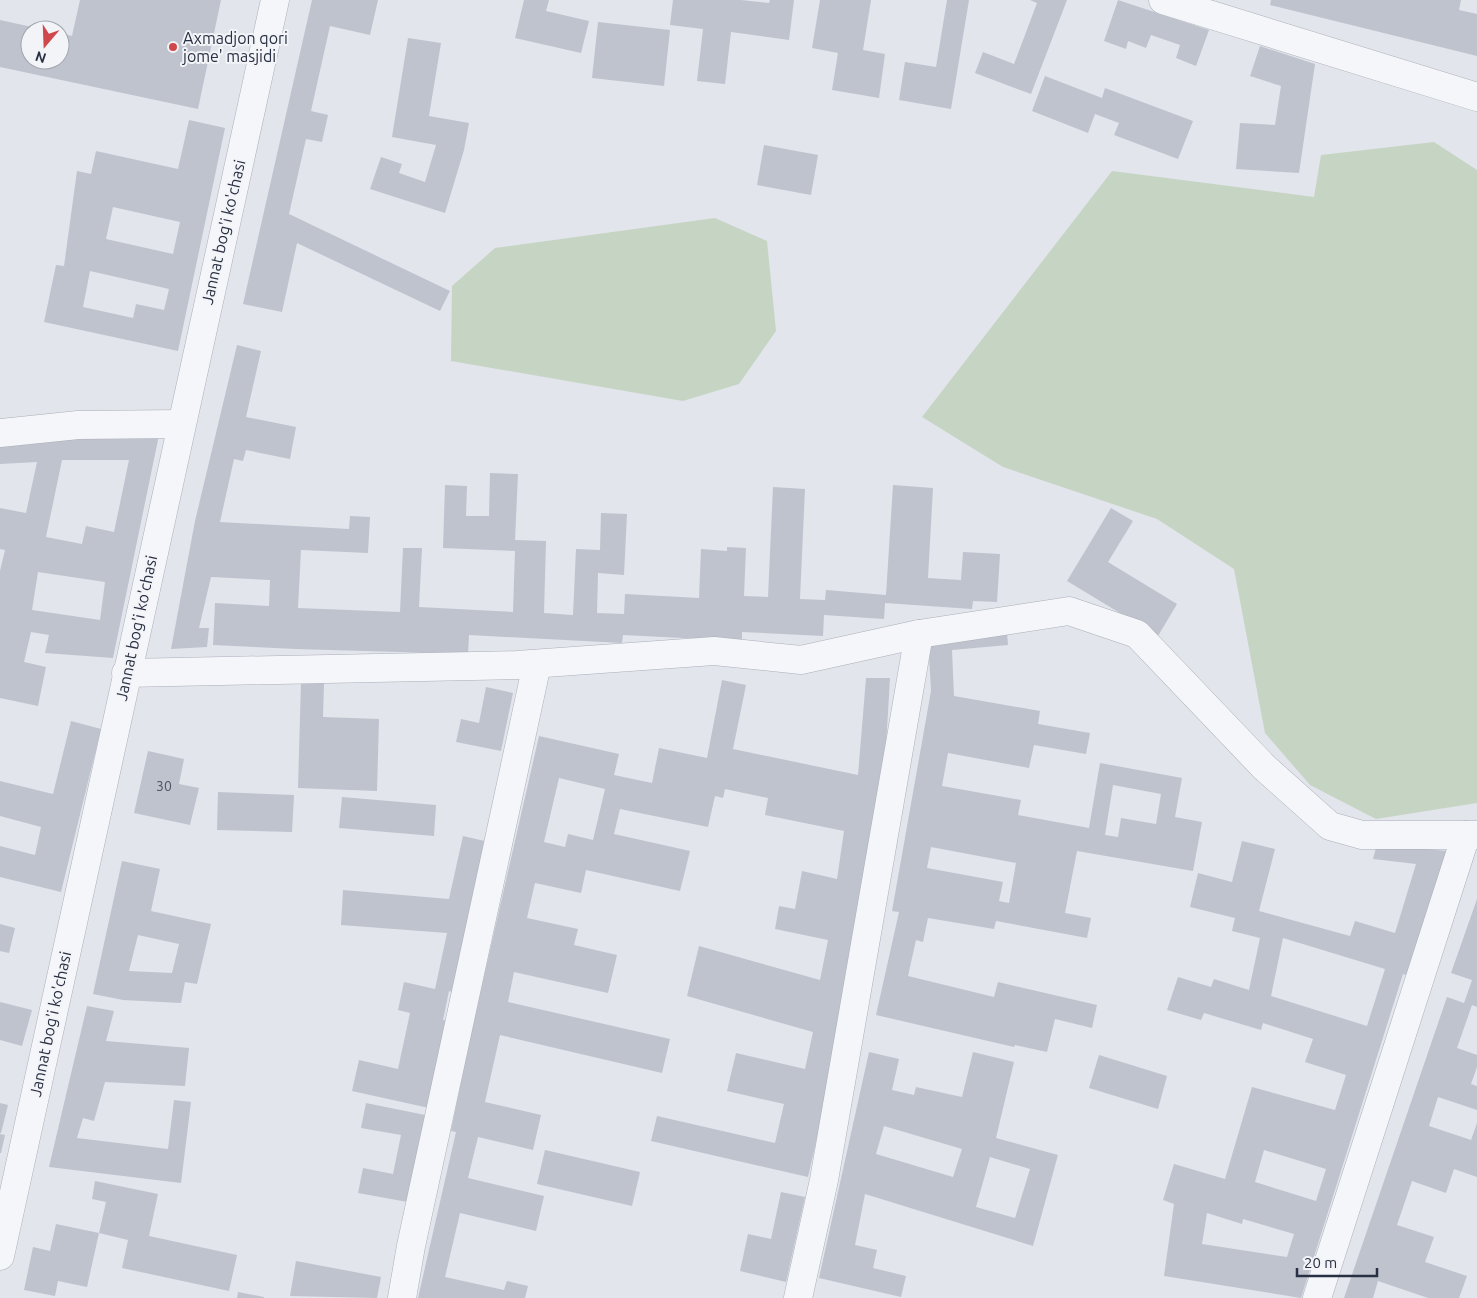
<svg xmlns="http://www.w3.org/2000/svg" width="1477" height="1298" viewBox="0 0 1477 1298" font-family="Ubuntu,sans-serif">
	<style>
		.green { fill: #c6d5c3 }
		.building { fill: #bfc3ce; fill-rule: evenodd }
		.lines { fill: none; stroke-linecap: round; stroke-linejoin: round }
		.minor-casing { stroke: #abafb9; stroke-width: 29 }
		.minor { stroke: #f5f6f9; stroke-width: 28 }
		.poi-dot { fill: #cf484b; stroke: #f2f4f8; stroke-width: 2 }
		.labels { text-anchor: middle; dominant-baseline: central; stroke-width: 4; stroke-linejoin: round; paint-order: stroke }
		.number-label { font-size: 14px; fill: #4f5566 }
		.poi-label { font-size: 16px; fill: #2a3043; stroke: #f2f4f8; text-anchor: start }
		.street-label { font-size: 16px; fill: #2a3043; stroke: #f2f4f8 }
	</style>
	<rect width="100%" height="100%" fill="#e2e5eb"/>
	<g class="green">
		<polygon points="1434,142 1477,170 1477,803 1376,819 1310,785 1265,733 1234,569 1157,519 1003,467 922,417 1112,171 1314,197 1321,155"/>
		<polygon points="715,218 767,241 776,331 739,384 683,401 451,361 452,286 495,248"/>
	</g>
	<g class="building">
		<polygon points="80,0 221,0 198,109 0,67 0,20 41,29 30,30 30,60 60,60 60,33 72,36"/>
		<polygon points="312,0 378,0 370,35 330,26 311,111 328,115 322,142 306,139 289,214 450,291 440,311 297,243 282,312 243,304"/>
		<polygon points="524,0 549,0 546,11 589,21 581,53 515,38"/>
		<polygon points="673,0 741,0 769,3 770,0 794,0 789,40 731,32 725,84 697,81 703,29 670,25"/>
		<polygon points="820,0 871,0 863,50 885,54 879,98 832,90 838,53 812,48"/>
		<polygon points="947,0 969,0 951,109 899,100 905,62 936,67"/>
		<polygon points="1030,0 1067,0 1031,94 975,73 983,52 1014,64 1037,3"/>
		<polygon points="1118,0 1209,30 1196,66 1176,58 1180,45 1151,35 1146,48 1128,41 1126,49 1104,41"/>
		<polygon points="1271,0 1461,0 1459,10 1477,14 1477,56 1270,5"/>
		<polygon points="598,22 670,30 664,86 592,78"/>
		<polygon points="408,38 441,43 429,116 469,123 464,150 445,213 370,189 381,157 402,164 399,173 425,182 436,145 392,137"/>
		<polygon points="1260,46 1315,64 1299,173 1236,169 1240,123 1275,125 1281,86 1250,76"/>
		<polygon points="1045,76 1102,98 1105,88 1193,121 1178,159 1114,135 1119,123 1095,114 1088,133 1032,111"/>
		<path d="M 189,120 L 225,128 L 178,351 L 44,322 L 56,265 L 64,266 L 77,171 L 91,174 L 96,151 L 178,169 ZM 113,207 L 180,222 L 173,254 L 106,239 ZM 90,271 L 169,289 L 164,310 L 136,304 L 133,318 L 83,307 Z"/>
		<polygon points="764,145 818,155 811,195 757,185"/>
		<polygon points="237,345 261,351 246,417 296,427 290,459 246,450 243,461 234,459 220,522 349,529 350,516 370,517 368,553 301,550 298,608 400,612 403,548 422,548 419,607 513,612 515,551 443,548 445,485 467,486 466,516 489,516 490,473 518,474 515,540 546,541 544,613 573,615 576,549 600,550 601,513 627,514 624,575 598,573 597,613 624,614 625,594 699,598 701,549 727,551 727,547 746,548 744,596 768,597 773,487 805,489 800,599 825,600 826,590 886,595 893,485 933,488 928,578 961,580 963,552 1000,554 997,602 973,601 972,609 885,603 884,619 824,615 823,636 742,632 742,641 623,635 622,643 469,635 468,654 296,649 213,645 215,603 269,606 270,580 211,577 199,628 209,628 207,647 171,649 195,521"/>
		<path d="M 159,435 L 113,658 L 45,653 L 49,635 L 31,632 L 24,662 L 46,667 L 38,706 L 0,698 L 0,571 L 5,550 L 0,549 L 0,508 L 26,513 L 37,462 L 0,464 L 0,438 ZM 62,460 L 129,460 L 114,532 L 86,526 L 82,544 L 46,537 ZM 38,572 L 105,582 L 100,620 L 32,610 Z"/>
		<polygon points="1111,508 1133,521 1108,562 1177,604 1158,636 1067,581"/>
		<path d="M 1007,632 L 1008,645 L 952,650 L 954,696 L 1040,711 L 1038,724 L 1090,733 L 1086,754 L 1034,745 L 1029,768 L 948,753 L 942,786 L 1021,800 L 1018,815 L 1089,828 L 1100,763 L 1182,778 L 1175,817 L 1202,822 L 1193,871 L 1077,851 L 1065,913 L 1091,918 L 1087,938 L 996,921 L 994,929 L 928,918 L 923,942 L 916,940 L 908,976 L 994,997 L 998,982 L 1097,1005 L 1092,1028 L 1055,1019 L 1047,1052 L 1015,1045 L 1014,1047 L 876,1015 L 899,912 L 892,911 L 931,691 L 928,636 ZM 1113,785 L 1161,794 L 1156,824 L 1121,818 L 1118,837 L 1105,835 ZM 931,847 L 1016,863 L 1009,903 L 999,901 L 1003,882 L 927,868 Z"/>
		<path d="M 866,678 L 890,678 L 884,781 L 843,1026 L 808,1177 L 651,1141 L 657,1116 L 775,1143 L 784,1104 L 727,1091 L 736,1053 L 805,1069 L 813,1032 L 687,996 L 699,946 L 820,980 L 828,940 L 775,929 L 779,906 L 795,909 L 802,871 L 837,879 L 844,831 L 765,815 L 768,798 L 725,789 L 723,798 L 715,796 L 708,827 L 620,809 L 614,834 L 690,851 L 680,891 L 586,870 L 581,893 L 535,883 L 527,918 L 578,929 L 574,945 L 617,955 L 608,993 L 514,972 L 508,1002 L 670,1039 L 662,1073 L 500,1035 L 485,1102 L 541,1115 L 533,1150 L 478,1137 L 468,1178 L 544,1196 L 536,1231 L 460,1213 L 445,1277 L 504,1290 L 507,1281 L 528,1286 L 525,1298 L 418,1298 L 456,1132 L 451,1131 L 472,1029 L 539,736 L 619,754 L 614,775 L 652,783 L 659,748 L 707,758 L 722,680 L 746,685 L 733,749 L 858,775 ZM 559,778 L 605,789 L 593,840 L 568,834 L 565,847 L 544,842 Z"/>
		<polygon points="301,682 324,683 323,717 379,719 377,791 298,788"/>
		<polygon points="486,687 513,693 501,751 456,742 461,719 479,723"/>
		<polygon points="71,721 101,729 61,892 0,877 0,846 35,855 41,827 0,816 0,781 53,794"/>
		<polygon points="148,751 184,759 179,784 199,788 190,825 134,813"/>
		<polygon points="218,792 294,795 292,832 217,830"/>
		<polygon points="342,797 436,805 434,836 339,828"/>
		<polygon points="463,836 489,842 455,993 449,991 443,1020 448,1021 429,1108 352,1091 359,1060 398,1069 410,1013 398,1010 404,982 435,989 447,933 341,925 343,890 449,899"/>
		<path d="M 1242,841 L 1275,849 L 1259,911 L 1350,936 L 1355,921 L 1395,933 L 1416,864 L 1373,859 L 1377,844 L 1447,851 L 1409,976 L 1403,974 L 1301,1298 L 1164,1276 L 1174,1204 L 1163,1200 L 1174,1164 L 1225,1179 L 1252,1087 L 1335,1110 L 1346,1075 L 1305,1062 L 1313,1039 L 1263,1023 L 1261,1030 L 1204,1013 L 1201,1020 L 1167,1010 L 1178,977 L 1211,987 L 1214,979 L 1249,990 L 1260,938 L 1232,931 L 1235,918 L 1190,907 L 1198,873 L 1232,882 ZM 1283,938 L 1385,969 L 1367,1026 L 1271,996 ZM 1264,1150 L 1326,1169 L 1316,1201 L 1255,1182 ZM 1207,1213 L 1242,1224 L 1243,1219 L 1294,1234 L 1287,1257 L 1202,1244 Z"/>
		<path d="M 122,861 L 160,869 L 151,911 L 211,924 L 197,984 L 185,982 L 181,1003 L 123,1000 L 93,994 ZM 138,935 L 179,944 L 172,973 L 129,971 Z"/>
		<polygon points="1477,899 1477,1007 1472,1005 1457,1048 1477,1055 1477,1067 1471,1084 1477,1086 1477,1110 1438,1097 1429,1126 1471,1140 1477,1123 1477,1177 1454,1169 1446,1193 1412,1181 1397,1225 1434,1237 1425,1262 1467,1276 1459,1298 1428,1298 1378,1281 1373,1298 1344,1298 1447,997 1464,1003 1472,980 1451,973"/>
		<polygon points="0,924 15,928 9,953 0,951"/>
		<polygon points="0,1002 32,1010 22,1046 0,1040"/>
		<polygon points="87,1006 114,1011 106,1041 189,1048 185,1086 105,1082 94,1121 83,1118 77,1138 168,1149 174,1100 191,1102 181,1183 49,1167"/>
		<path d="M 869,1052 L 899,1059 L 892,1090 L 914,1095 L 916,1087 L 962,1097 L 973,1052 L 1014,1062 L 996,1138 L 1058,1155 L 1033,1246 L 865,1194 L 855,1245 L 877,1250 L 873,1268 L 906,1276 L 901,1297 L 819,1278 ZM 884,1126 L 962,1149 L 953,1177 L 876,1154 ZM 990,1157 L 1030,1169 L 1015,1218 L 976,1207 Z"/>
		<polygon points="1099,1055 1167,1076 1158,1109 1089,1088"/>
		<polygon points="0,1103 8,1105 1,1133 0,1133"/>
		<polygon points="366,1103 430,1116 413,1203 358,1193 363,1168 393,1174 401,1135 361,1128"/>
		<polygon points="0,1134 5,1135 1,1153 0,1153"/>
		<polygon points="545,1150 640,1172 632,1206 537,1184"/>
		<polygon points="95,1181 158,1194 149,1236 237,1255 229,1291 122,1268 128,1240 99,1233 87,1287 58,1281 55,1296 24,1290 33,1247 50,1251 56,1224 99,1233 106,1202 92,1199"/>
		<polygon points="781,1192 805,1197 786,1282 740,1271 748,1234 771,1239"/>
		<polygon points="296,1261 381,1277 377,1298 290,1296"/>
		<polygon points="238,1292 264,1297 264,1298 237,1298"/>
	</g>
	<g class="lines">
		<g class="minor-casing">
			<g id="minor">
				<polyline points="1163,0 1477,97"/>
				<polyline points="0,433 78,425 181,424"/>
				<polyline points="126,673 517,665 714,651 801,660 919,634 1069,611 1137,634 1264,767 1330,826 1362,835 1477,835"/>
				<polyline points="0,1256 275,0"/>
				<polyline points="402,1298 411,1246 537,664"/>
				<polyline points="798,1298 824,1180 919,634"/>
				<polyline points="1317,1298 1466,835"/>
			</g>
		</g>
		<use href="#minor" class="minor"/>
	</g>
	<circle class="poi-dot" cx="173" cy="47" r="5"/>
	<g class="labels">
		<g class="number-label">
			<text x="164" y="786">30</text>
		</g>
		<g class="poi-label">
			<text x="183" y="38">Axmadjon qori<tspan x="183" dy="18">jome' masjidi</tspan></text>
		</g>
		<g class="street-label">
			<text transform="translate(223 232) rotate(-77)">Jannat bog'i ko'chasi</text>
			<text transform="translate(136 628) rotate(-78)">Jannat bog'i ko'chasi</text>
			<text transform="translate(50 1024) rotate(-78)">Jannat bog'i ko'chasi</text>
		</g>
	</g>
	<g transform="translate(45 45) rotate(199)"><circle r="24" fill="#f2f4f8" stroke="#a2a6b0"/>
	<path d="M0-4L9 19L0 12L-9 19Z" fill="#cf484b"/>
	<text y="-8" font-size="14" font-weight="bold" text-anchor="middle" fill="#2a3043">N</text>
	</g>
	<path d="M1297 1268v8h80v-8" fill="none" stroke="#2a3043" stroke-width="2.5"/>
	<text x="1304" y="1268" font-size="15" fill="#2a3043" stroke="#f2f4f8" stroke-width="4" paint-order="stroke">20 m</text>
</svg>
